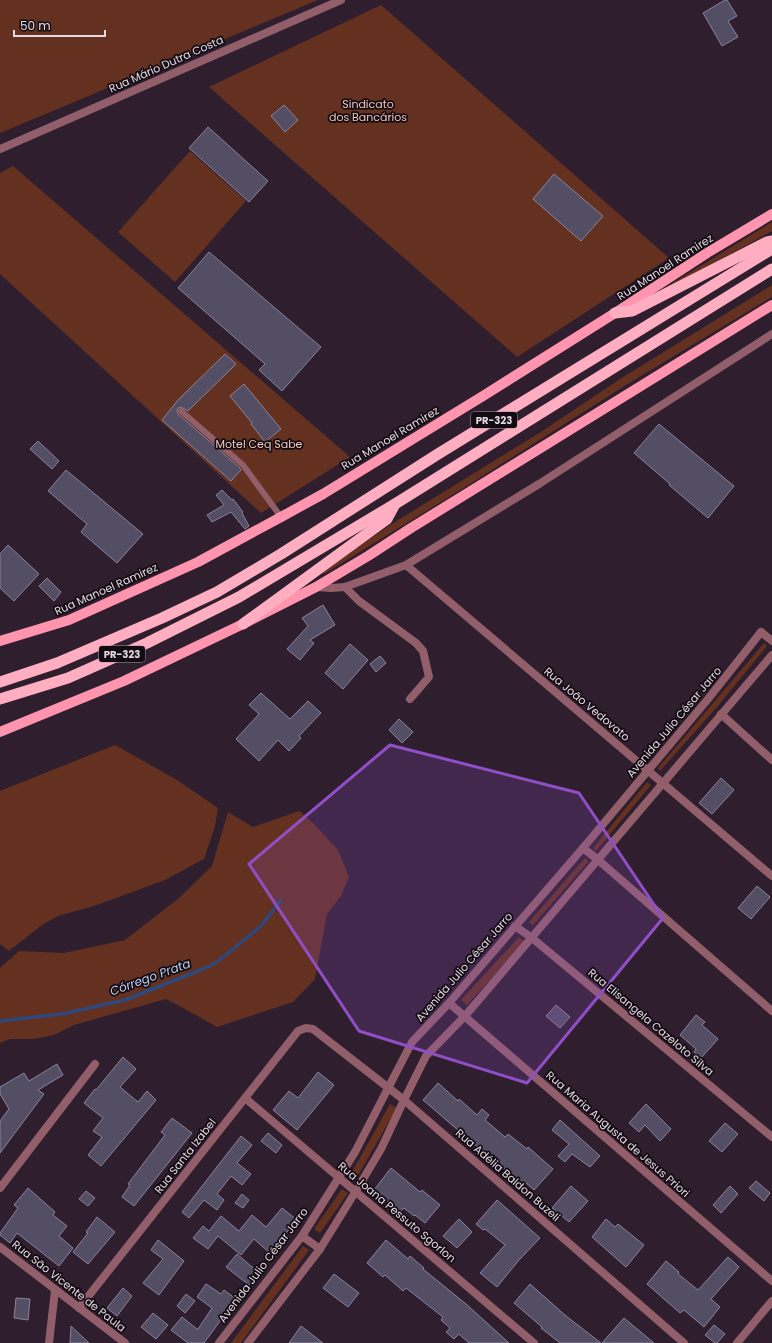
<svg xmlns="http://www.w3.org/2000/svg" width="772" height="1343" viewBox="0 0 772 1343" font-family="Poppins,sans-serif">
	<style>
		.green { fill: #643121 }
		.lines { fill: none; stroke-linecap: round; stroke-linejoin: round }
		.stream { stroke: #2c487c; stroke-width: 3.5 }
		.building { fill: #544e65; stroke: #89839c }
		.service { stroke: #915e6a; stroke-width: 6 }
		.minor { stroke: #915e6a; stroke-width: 8 }
		.tertiary { stroke: #915e6a; stroke-width: 8 }
		.primary { stroke: #ff94af; stroke-width: 10 }
		.trunk { stroke: #feaec0; stroke-width: 11 }
		.marked { fill: #904fc6; fill-opacity: 0.2; stroke: #904fc6; stroke-width: 3; stroke-linejoin: round }
		.labels { text-anchor: middle; dominant-baseline: central; stroke-width: 3.5; stroke-linejoin: round; paint-order: stroke }
		.shield { fill: #130b12; stroke: #a69ba4; stroke-width: 1 }
		.shield-label { font-size: 10px; font-weight: bold; fill: #e5d9e3 }
		.street-label { font-size: 11px; fill: #e5d9e3; stroke: #130b12 }
		.park-label { font-size: 11px; fill: #f1c8bc; stroke: #130b12 }
		.water-label { font-size: 12px; font-style: italic; fill: #bcceef; stroke: #130b12 }
	</style>
	<rect width="100%" height="100%" fill="#2f1e2e"/>
	<g class="green">
		<polygon points="0,0 318,0 0,133"/>
		<polygon points="381,5 669,258 517,357 209,87"/>
		<polygon points="190,151 246,201 175,282 118,232"/>
		<polygon points="13,166 350,457 261,513 0,274 0,173"/>
		<polygon points="772,222 772,231 700,271 663,289"/>
		<polygon points="772,285 772,297 626,385 470,484 324,574 322,571 395,522 541,432 620,379"/>
		<polygon points="764,643 767,646 717,707 660,771 658,768"/>
		<polygon points="115,745 177,780 218,808 215,826 204,859 165,880 97,905 58,916 42,925 9,951 0,944 0,791"/>
		<polygon points="647,782 651,785 596,851 593,848"/>
		<polygon points="299,811 312,822 338,850 349,877 341,896 327,914 315,979 293,1002 217,1027 185,1009 166,999 74,1025 54,1035 34,1039 10,1039 0,1043 0,968 19,951 64,953 125,940 179,898 212,866 228,812 253,827"/>
		<polygon points="585,858 589,861 533,925 529,922"/>
		<polygon points="519,937 525,942 467,1005 461,1000"/>
		<polygon points="390,1104 397,1108 354,1182 348,1179"/>
		<polygon points="342,1189 348,1193 320,1233 314,1229"/>
		<polygon points="303,1246 309,1250 241,1343 231,1343"/>
	</g>
	<g class="lines">
		<polyline class="stream" points="0,1021 62,1014 125,1000 198,971 214,964 233,949 261,926 281,900"/>
	</g>
	<g class="building">
		<polygon points="725,0 727,0 737,16 728,21 738,37 722,46 703,13"/>
		<polygon points="284,105 298,120 285,132 271,116"/>
		<polygon points="208,127 268,181 249,202 189,148"/>
		<polygon points="554,174 603,216 581,241 533,199"/>
		<polygon points="209,252 321,347 282,391 259,370 265,364 178,288"/>
		<polygon points="225,354 236,364 188,411 181,407 178,408 177,411 178,414 240,468 241,470 231,481 162,420 178,400"/>
		<polygon points="244,384 281,429 265,442 251,424 252,423 230,396"/>
		<polygon points="659,424 734,486 708,518 669,485 670,484 634,453"/>
		<polygon points="38,441 59,461 52,469 30,449"/>
		<polygon points="66,470 143,534 117,563 81,532 87,524 48,491"/>
		<polygon points="222,490 232,500 233,499 243,512 242,513 249,526 245,529 231,512 212,522 207,515 224,505 216,495"/>
		<polygon points="8,545 39,574 14,601 0,588 0,554"/>
		<polygon points="47,578 61,592 54,601 39,586"/>
		<polygon points="323,605 335,625 310,640 314,643 300,660 287,649 308,626 302,618"/>
		<polygon points="350,644 368,660 343,689 325,673"/>
		<polygon points="380,656 386,663 376,672 370,664"/>
		<polygon points="261,693 290,719 308,701 321,713 299,736 301,738 289,751 278,740 259,761 236,739 259,714 249,705"/>
		<polygon points="399,719 413,732 402,743 389,730"/>
		<polygon points="721,778 734,790 712,814 699,803"/>
		<polygon points="757,886 770,897 751,919 738,908"/>
		<polygon points="556,1005 570,1017 560,1028 546,1016"/>
		<polygon points="696,1015 705,1022 702,1025 718,1039 701,1058 694,1052 696,1049 680,1035"/>
		<polygon points="123,1057 136,1069 120,1087 138,1102 147,1091 156,1100 101,1166 88,1155 102,1137 93,1131 103,1118 84,1103 95,1089 96,1090"/>
		<polygon points="57,1064 63,1075 38,1090 44,1094 0,1153 0,1121 9,1109 0,1094 0,1087 24,1073 29,1081"/>
		<polygon points="318,1072 334,1085 297,1130 273,1110 289,1091 298,1098"/>
		<polygon points="438,1083 458,1101 459,1099 477,1115 482,1109 489,1115 485,1120 505,1137 508,1134 527,1149 528,1147 553,1169 534,1190 525,1182 523,1184 487,1155 423,1100"/>
		<polygon points="646,1104 671,1129 660,1141 645,1125 639,1132 629,1123"/>
		<polygon points="172,1118 192,1133 134,1206 122,1197 130,1185 128,1184 165,1135 161,1132"/>
		<polygon points="560,1120 600,1156 590,1167 572,1154 565,1162 558,1156 569,1144 552,1130"/>
		<polygon points="725,1123 738,1134 722,1152 709,1141"/>
		<polygon points="268,1133 282,1145 276,1153 261,1141"/>
		<polygon points="241,1136 252,1145 237,1163 251,1174 242,1185 231,1176 217,1194 224,1200 217,1210 204,1200 189,1218 182,1212"/>
		<polygon points="391,1168 420,1192 422,1190 440,1205 425,1223 415,1215 414,1216 404,1208 400,1212 374,1190"/>
		<polygon points="756,1181 770,1193 764,1201 749,1188"/>
		<polygon points="571,1186 588,1201 569,1222 552,1208"/>
		<polygon points="730,1186 738,1194 721,1213 713,1205"/>
		<polygon points="28,1188 55,1212 53,1215 67,1226 59,1236 73,1248 59,1266 17,1233 10,1243 0,1235 0,1233 18,1208 14,1205"/>
		<polygon points="86,1191 95,1198 88,1206 79,1199"/>
		<polygon points="242,1194 249,1200 243,1208 235,1203"/>
		<polygon points="497,1200 540,1238 519,1260 497,1287 480,1273 505,1245 485,1229 483,1230 476,1224"/>
		<polygon points="282,1208 297,1220 281,1239 283,1240 271,1254 254,1239 241,1255 218,1236 208,1249 193,1238 203,1226 209,1231 221,1216 239,1231 252,1215 266,1227"/>
		<polygon points="97,1217 115,1232 88,1264 73,1252 88,1233 86,1232"/>
		<polygon points="459,1219 472,1232 457,1248 443,1236"/>
		<polygon points="606,1219 615,1227 618,1224 644,1245 626,1267 592,1237"/>
		<polygon points="158,1240 184,1261 159,1295 143,1283 163,1259 151,1250"/>
		<polygon points="386,1240 408,1259 410,1256 424,1268 423,1269 466,1304 509,1343 469,1343 459,1334 454,1339 446,1332 450,1328 441,1320 443,1317 406,1288 403,1291 385,1275 383,1277 367,1263"/>
		<polygon points="237,1254 259,1273 249,1285 226,1267"/>
		<polygon points="728,1257 739,1267 711,1299 720,1307 704,1327 684,1310 680,1313 647,1284 666,1261 679,1272 678,1274 698,1290"/>
		<polygon points="334,1274 359,1293 348,1307 323,1288"/>
		<polygon points="206,1284 221,1294 224,1290 236,1299 204,1343 188,1343 171,1330 182,1317 197,1329 198,1329 212,1308 197,1297"/>
		<polygon points="530,1284 566,1316 601,1343 560,1343 541,1328 542,1327 514,1303"/>
		<polygon points="123,1288 132,1296 117,1316 107,1308"/>
		<polygon points="186,1294 195,1301 185,1313 177,1306"/>
		<polygon points="16,1298 30,1299 28,1320 14,1318"/>
		<polygon points="153,1313 168,1325 156,1339 141,1327"/>
		<polygon points="624,1318 654,1343 602,1343"/>
		<polygon points="714,1325 725,1334 717,1343 715,1343 705,1335"/>
		<polygon points="71,1326 89,1343 70,1343"/>
		<polygon points="301,1326 323,1343 289,1343"/>
	</g>
	<g class="lines">
		<polyline class="service" points="181,411 243,465 281,517"/>
		<g class="minor">
			<polyline points="0,149 341,0"/>
			<polyline points="406,565 772,876"/>
			<polyline points="316,587 331,588 345,587 406,565 539,484 772,334"/>
			<polyline points="345,587 359,601 416,643 423,651 429,677 410,699"/>
			<polyline points="761,632 772,641"/>
			<polyline points="721,714 772,760"/>
			<polyline points="583,848 597,859 772,1011"/>
			<polyline points="515,926 532,938 772,1137"/>
			<polyline points="449,1003 772,1281"/>
			<polyline points="245,1098 534,1343"/>
			<polyline points="0,1188 95,1064"/>
			<polyline points="0,1247 125,1343"/>
			<polyline points="79,1308 298,1031 306,1028 313,1029 404,1100 684,1343"/>
			<polyline points="49,1343 55,1290"/>
			<polyline points="737,1343 772,1301"/>
		</g>
		<g class="tertiary">
			<polyline points="302,1236 320,1249"/>
			<polyline points="219,1343 302,1236 355,1152 412,1042 449,1003 583,848 708,699 761,632"/>
			<polyline points="248,1343 320,1249 356,1191 381,1149 404,1100 426,1056 465,1016 772,655"/>
		</g>
		<g class="primary">
			<polyline points="0,641 69,620 198,562 281,517 323,494 483,396 615,313 707,253 772,214"/>
			<polyline points="0,732 124,681 243,624 316,587 368,556 411,528 772,305"/>
		</g>
		<g class="trunk">
			<polyline points="615,313 632,311 767,242 772,241"/>
			<polyline points="243,624 387,519 395,504"/>
			<polyline points="0,682 57,663 162,618 217,592 281,554 438,454 772,249"/>
			<polyline points="0,699 68,678 147,643 239,597 395,504 772,269"/>
		</g>
	</g>
	<path class="marked" d="M 390,745 L 579,793 L 663,918 L 527,1083 L 359,1031 L 249,864 Z"/>
	<g class="labels">
		<g class="shield">
			<rect x="471" y="412" width="46" height="16" rx="3"/>
			<rect x="99" y="646" width="46" height="16" rx="3"/>
		</g>
		<g class="shield-label">
			<text x="494" y="420">PR-323</text>
			<text x="122" y="654">PR-323</text>
		</g>
		<g class="street-label">
			<text transform="translate(166 64) rotate(-24)">Rua Mário Dutra Costa</text>
			<text transform="translate(665 267) rotate(-33)">Rua Manoel Ramirez</text>
			<text transform="translate(390 438) rotate(-31)">Rua Manoel Ramirez</text>
			<text transform="translate(106 589) rotate(-24)">Rua Manoel Ramirez</text>
			<text transform="translate(587 704) rotate(40)">Rua João Vedovato</text>
			<text transform="translate(674 722) rotate(-50)">Avenida Julio César Jarro</text>
			<text transform="translate(464 967) rotate(-49)">Avenida Julio César Jarro</text>
			<text transform="translate(651 1022) rotate(40)">Rua Elisangela Cazeloto Silva</text>
			<text transform="translate(618 1134) rotate(41)">Rua Maria Augusta de Jesus Priori</text>
			<text transform="translate(185 1156) rotate(-52)">Rua Santa Izabel</text>
			<text transform="translate(508 1175) rotate(41)">Rua Adélia Baldon Buzeli</text>
			<text transform="translate(397 1212) rotate(40)">Rua Joana Pessuto Sgorlon</text>
			<text transform="translate(263 1265) rotate(-53)">Avenida Julio César Jarro</text>
			<text transform="translate(69 1286) rotate(38)">Rua São Vicente de Paula</text>
		</g>
		<g class="park-label">
			<text x="368" y="104">Sindicato<tspan x="368" dy="13">dos Bancários</tspan></text>
			<text x="259" y="444">Motel Ceq Sabe</text>
		</g>
		<g class="water-label">
			<text transform="translate(150 977) rotate(-20)">Córrego Prata</text>
		</g>
	</g>
	<path d="M14 30v6h91v-6" fill="none" stroke="#e5d9e3" stroke-width="2"/>
	<text x="20" y="30" font-size="12" fill="#e5d9e3" stroke="#130b12" stroke-width="3" paint-order="stroke">50 m</text>
</svg>
